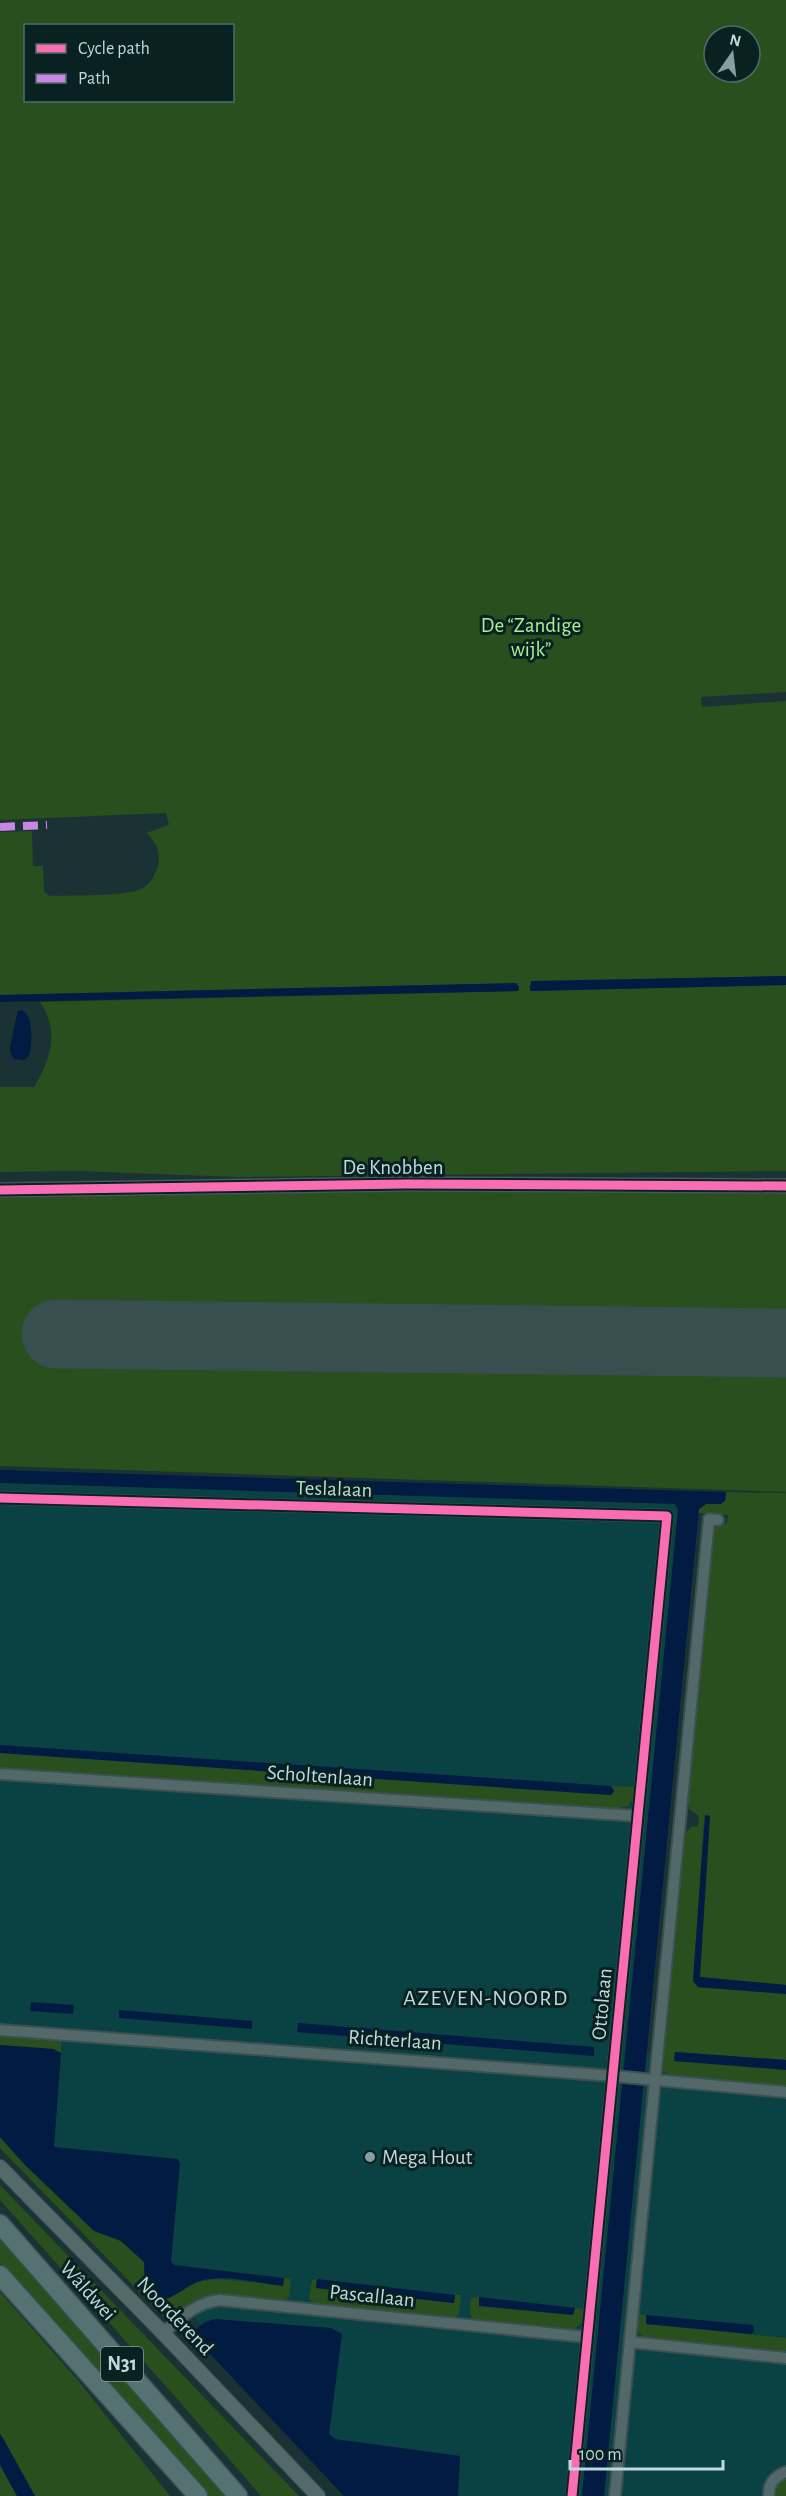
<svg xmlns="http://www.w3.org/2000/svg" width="786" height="2496" viewBox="0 0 786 2496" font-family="'Alegreya Sans',sans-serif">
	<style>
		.built { fill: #0a4143 }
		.green { fill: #284f1d; fill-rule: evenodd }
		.water { fill: #021b43 }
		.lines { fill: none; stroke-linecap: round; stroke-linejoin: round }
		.runway { stroke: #384e4f; stroke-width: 69 }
		.street-casing { stroke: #3c5051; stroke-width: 14 }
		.secondary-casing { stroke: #3c5051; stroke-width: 16 }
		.highway-casing { stroke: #3c5051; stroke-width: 21 }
		.street { stroke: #536869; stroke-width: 10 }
		.secondary { stroke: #536a6b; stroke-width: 14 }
		.highway { stroke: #567172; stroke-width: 18 }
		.quiet { stroke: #c787e3; stroke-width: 8; stroke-dasharray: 15 8; stroke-linecap: butt }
		.cycleway-casing { stroke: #092121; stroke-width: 13 }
		.cycleway { stroke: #f96db3; stroke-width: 9 }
		.poi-dot { fill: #859fa1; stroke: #092121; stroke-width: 2 }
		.labels { text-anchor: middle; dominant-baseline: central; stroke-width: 6; stroke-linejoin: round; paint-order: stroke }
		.shield { fill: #092121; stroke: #88a2a3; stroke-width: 1.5 }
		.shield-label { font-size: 20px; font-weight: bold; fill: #bedadb }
		.park-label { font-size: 21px; fill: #abf091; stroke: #092121 }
		.street-label { font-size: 21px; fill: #bedadb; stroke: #092121 }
		.poi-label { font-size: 21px; fill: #bedadb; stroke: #092121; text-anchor: start }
		.neighbourhood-label { font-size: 22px; letter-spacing: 1.5px; fill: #bedadb; stroke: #092121 }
	</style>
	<rect width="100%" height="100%" fill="#1a3234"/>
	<polygon class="built" points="0,1477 691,1499 637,2054 786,2066 786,2496 357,2496 0,2105"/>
	<g class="green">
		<path d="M 0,0 L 786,0 L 786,692 L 701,697 L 702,707 L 786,701 L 786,976 L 653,979 L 529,986 L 531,991 L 786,985 L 786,1171 L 236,1177 L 79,1171 L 0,1172 L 0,1087 L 34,1087 C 51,1058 60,1032 40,1002 L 517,991 L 519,987 L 516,983 L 0,995 L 0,832 L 32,831 L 33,866 L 43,866 L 44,892 L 50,896 C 71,895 127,897 143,888 C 151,883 155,875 158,865 C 161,852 156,841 146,833 L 169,825 L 166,813 L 0,820 ZM 26,26 L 232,26 L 232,100 L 26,100 ZM 714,36 L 750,36 L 750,72 L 714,72 Z"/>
		<polygon points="786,1189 786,1320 56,1312 55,1355 786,1364 786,1492 0,1466 0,1194"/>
		<polygon points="726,1492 786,1493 786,1985 700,1977 704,1821 693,1981 698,1987 786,1994 786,2060 675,2052 674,2060 786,2070 786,2087 675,2078 662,2070 661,2064 683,1835 691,1827 698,1826 699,1816 689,1809 686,1799 712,1533 717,1525 727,1523 728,1515 698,1513 699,1509 706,1504 725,1501"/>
		<polygon points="0,1753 611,1795 614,1791 611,1786 635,1787 635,1797 628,1806 610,1810 0,1769"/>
		<polygon points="0,2034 61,2039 61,2053 53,2049 0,2045"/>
		<path d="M 0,2137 L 25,2165 L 111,2236 L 121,2241 L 144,2262 L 145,2284 L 166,2300 L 197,2282 L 217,2279 L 282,2285 L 284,2278 L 291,2279 L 289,2297 L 285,2301 C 258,2299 226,2291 200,2298 C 187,2302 177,2320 164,2317 L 0,2148 Z"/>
		<polygon points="0,2185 299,2496 261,2496 178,2400 0,2200"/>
		<path d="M 0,2231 C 70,2325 155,2406 229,2496 L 206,2496 L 0,2263 Z"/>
		<polygon points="317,2279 316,2288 454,2303 455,2295 461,2295 459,2314 452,2319 316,2305 309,2299 312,2280"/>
		<polygon points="0,2292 76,2378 170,2496 35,2496 0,2434"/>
		<path d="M 479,2297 L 479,2305 L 573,2315 L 575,2308 L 585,2309 L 584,2320 L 573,2331 L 478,2322 C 467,2317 470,2308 471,2298 Z"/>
		<polygon points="636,2314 646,2315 646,2324 786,2338 786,2353 647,2339 637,2332"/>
		<polygon points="0,2465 17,2496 0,2496"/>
		<polygon points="786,2478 786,2496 775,2496 778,2483"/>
	</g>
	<g class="water">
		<polygon points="786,976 786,985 530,991 531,981"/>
		<polygon points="516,983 519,987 518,991 0,1002 0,995"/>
		<path d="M 22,1010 C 34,1016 32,1045 29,1056 L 24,1060 L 14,1059 C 12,1056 10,1054 10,1050 C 10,1047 17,1013 18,1011 Z"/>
		<polygon points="0,1470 726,1492 725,1501 721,1504 706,1504 699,1509 604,2496 582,2496 678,1510 675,1504 0,1483"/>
		<polygon points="0,1745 611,1786 614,1791 611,1795 0,1753"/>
		<polygon points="705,1815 710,1816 700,1977 786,1985 786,1994 698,1987 693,1981"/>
		<polygon points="31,2002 74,2005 73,2014 30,2011"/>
		<polygon points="119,2010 252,2021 252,2029 119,2018"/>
		<polygon points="298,2023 594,2047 594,2056 297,2032"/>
		<path d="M 0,2045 L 53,2049 L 61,2053 L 54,2147 L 178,2159 L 180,2164 L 171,2261 L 174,2265 L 284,2278 L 283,2286 C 257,2283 222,2273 197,2282 C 184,2287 173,2300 159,2299 L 145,2284 L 144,2262 L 121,2241 L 94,2231 L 25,2165 L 0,2137 Z"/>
		<polygon points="675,2052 786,2060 786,2070 674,2061"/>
		<polygon points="317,2279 455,2295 454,2303 316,2288"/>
		<polygon points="479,2297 480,2297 575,2308 573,2315 479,2306"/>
		<polygon points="646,2315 753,2325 754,2332 751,2334 646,2324"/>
		<polygon points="215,2319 331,2328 342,2334 329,2434 335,2439 460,2456 458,2496 344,2496 196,2339 194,2331 205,2322"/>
		<polygon points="0,2434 4,2440 35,2496 17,2496 0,2465"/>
	</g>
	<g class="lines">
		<polyline class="runway" points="56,1334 786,1343"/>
		<g class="street-casing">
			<g id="street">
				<polyline points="0,1498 667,1516 572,2496"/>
				<polyline points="0,1774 638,1816"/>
				<polyline points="0,2030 613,2076 786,2092"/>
				<path d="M 163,2333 C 182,2317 195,2303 220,2300 L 586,2337"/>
				<polyline points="630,2342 786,2358"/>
				<polyline points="615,2496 709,1519 718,1520"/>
				<path d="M 769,2496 C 768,2484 775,2476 786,2472"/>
			</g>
		</g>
		<g class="secondary-casing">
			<g id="secondary">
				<polyline points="0,1190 407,1184 786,1186"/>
				<polyline points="0,2167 163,2333 318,2496"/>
			</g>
		</g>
		<g class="highway-casing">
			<g id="highway">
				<polyline points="0,2224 238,2496"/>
				<polyline points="0,2275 198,2496"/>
			</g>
		</g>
		<use href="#street" class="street"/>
		<use href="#secondary" class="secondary"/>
		<use href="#highway" class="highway"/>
		<polyline class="quiet" points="0,827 47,825"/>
		<g class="cycleway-casing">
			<g id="cycleway">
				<polyline points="0,1190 407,1184 786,1186"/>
				<polyline points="0,1498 667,1516 572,2496"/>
			</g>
		</g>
		<use href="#cycleway" class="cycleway"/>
	</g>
	<circle class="poi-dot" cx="370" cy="2157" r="6"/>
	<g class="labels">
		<rect class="shield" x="101" y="2347" width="42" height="34" rx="4.5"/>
		<g class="shield-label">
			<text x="122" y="2364">N31</text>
		</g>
		<g class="park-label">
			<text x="531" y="625">De “Zandige<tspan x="531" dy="24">wijk”</tspan></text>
		</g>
		<g class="street-label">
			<text x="393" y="1167">De Knobben</text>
			<text transform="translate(334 1489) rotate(2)">Teslalaan</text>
			<text transform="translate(320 1776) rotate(4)">Scholtenlaan</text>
			<text transform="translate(602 2004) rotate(-85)">Ottolaan</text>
			<text transform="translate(395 2040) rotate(4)">Richterlaan</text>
			<text transform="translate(88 2291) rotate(48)">Wâldwei</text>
			<text transform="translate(372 2296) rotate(6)">Pascallaan</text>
			<text transform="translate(175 2316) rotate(46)">Noorderend</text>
		</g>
		<g class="poi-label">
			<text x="382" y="2157">Mega Hout</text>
		</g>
		<g class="neighbourhood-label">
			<text x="486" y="1998">AZEVEN-NOORD</text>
		</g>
	</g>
	<rect x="24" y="24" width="210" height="78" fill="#092121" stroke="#516b6b" stroke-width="1.5"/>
	<rect x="36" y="44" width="30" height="9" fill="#f96db3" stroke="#516b6b" stroke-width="1.5"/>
	<text x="78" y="54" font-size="18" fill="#bedadb">Cycle path</text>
	<rect x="36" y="74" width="30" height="9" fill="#c787e3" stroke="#516b6b" stroke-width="1.5"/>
	<text x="78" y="84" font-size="18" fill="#bedadb">Path</text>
	<g transform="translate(732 54) rotate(14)"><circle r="28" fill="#092121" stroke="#516b6b" stroke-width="1.5"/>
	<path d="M0-4.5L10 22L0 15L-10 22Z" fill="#859fa1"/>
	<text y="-9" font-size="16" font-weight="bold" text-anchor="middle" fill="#bedadb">N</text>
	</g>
	<path d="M570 2460v9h153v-9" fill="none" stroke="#bedadb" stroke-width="3"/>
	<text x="579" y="2460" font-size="18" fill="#bedadb" stroke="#092121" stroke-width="4.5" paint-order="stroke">100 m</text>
</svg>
